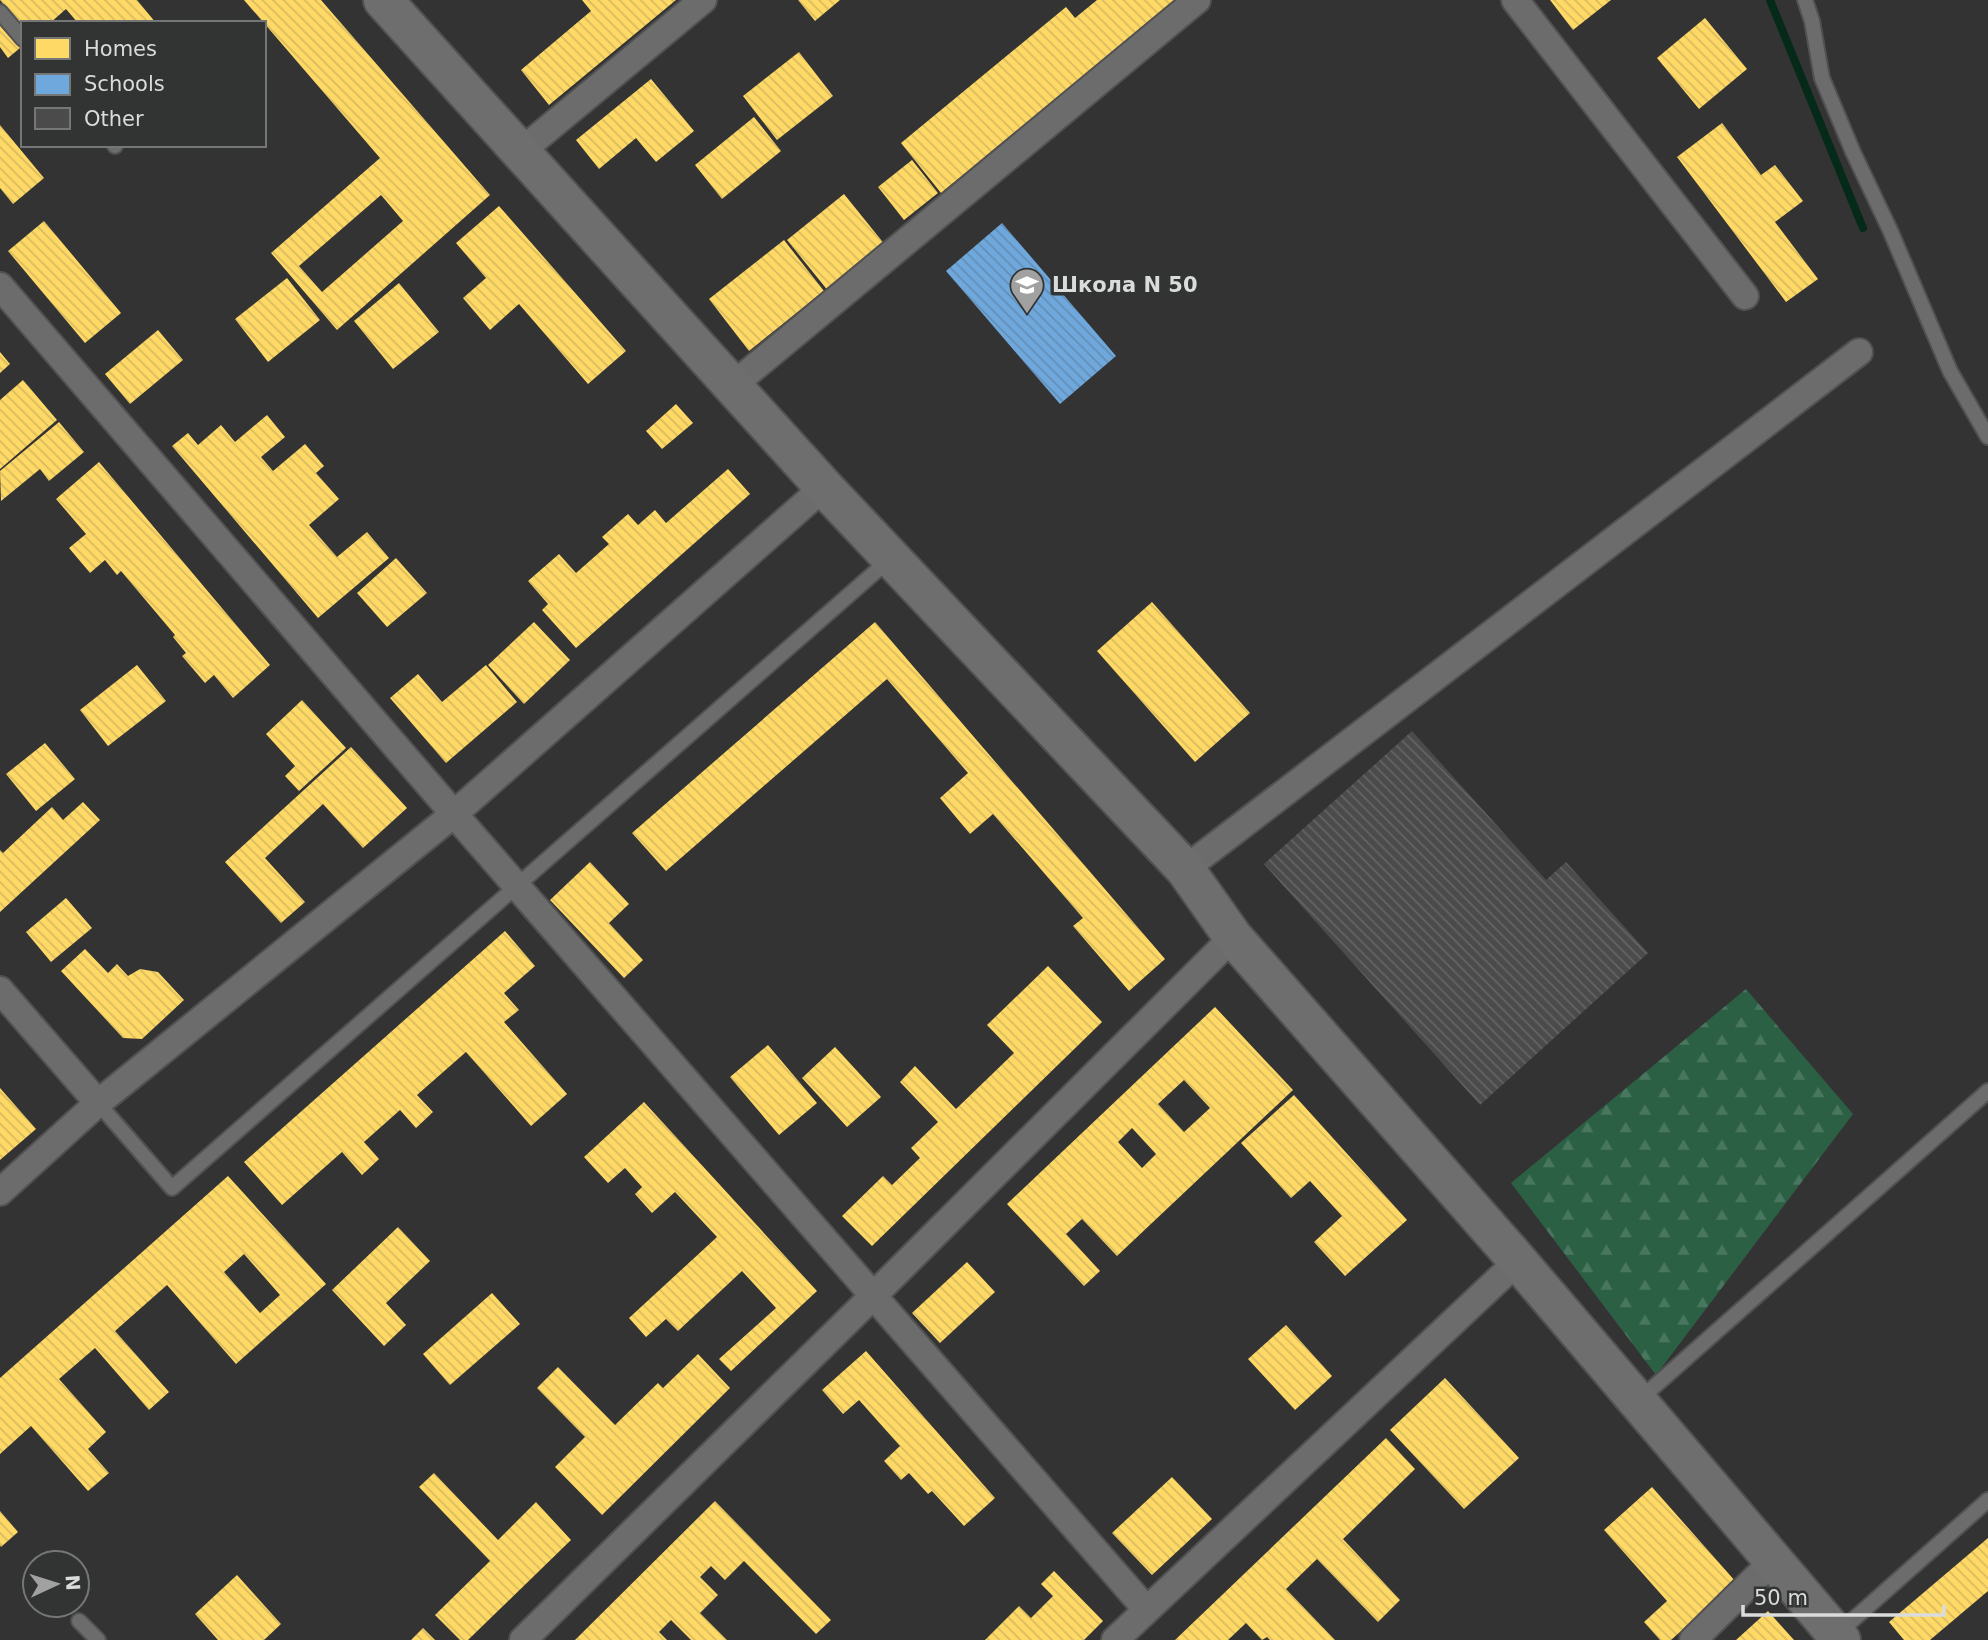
<svg xmlns="http://www.w3.org/2000/svg" width="1988" height="1640" viewBox="0 0 1988 1640" font-family="'DejaVu Sans',sans-serif">
	<style>
		.forest { fill: url(#forest-firs) }
		.homes { fill: url(#homes-back-hatch); fill-rule: evenodd }
		.schools { fill: url(#schools-back-hatch) }
		.lines { fill: none; stroke-linecap: round; stroke-linejoin: round }
		.stream { stroke: #062a1a; stroke-width: 8 }
		.building { fill: url(#building-back-hatch) }
		.lane-casing { stroke: #515151; stroke-width: 18 }
		.street-casing { stroke: #515151; stroke-width: 30 }
		.secondary-casing { stroke: #515151; stroke-width: 42 }
		.lane { stroke: #6b6c6b; stroke-width: 14 }
		.street { stroke: #6b6c6b; stroke-width: 26 }
		.secondary { stroke: #6e6e6e; stroke-width: 38 }
		.labels { text-anchor: middle; dominant-baseline: central; stroke-width: 7; stroke-linejoin: round; paint-order: stroke }
		.poi-label { font-size: 21px; font-weight: bold; fill: #dadcdb; stroke: #323433; text-anchor: start }
	</style>
	<defs>
		<pattern id="forest-firs" width="22" height="20" patternUnits="userSpaceOnUse" patternTransform="scale(1.75)"><rect width="22" height="20" fill="#2b6044"/><path d="M5 1l3.5 6h-7zM16 11l3.5 6h-7z" fill="#49765e"/></pattern>
		<pattern id="homes-back-hatch" width="6" height="6" patternUnits="userSpaceOnUse" patternTransform="scale(1.75)"><rect width="6" height="6" fill="#ffd966"/><path d="M-1 5l2 2M0 0l6 6M5-1l2 2" fill="none" stroke="#d9bb5f"/></pattern>
		<pattern id="schools-back-hatch" width="6" height="6" patternUnits="userSpaceOnUse" patternTransform="scale(1.75)"><rect width="6" height="6" fill="#6fa8dc"/><path d="M-1 5l2 2M0 0l6 6M5-1l2 2" fill="none" stroke="#648eb6"/></pattern>
		<pattern id="building-back-hatch" width="6" height="6" patternUnits="userSpaceOnUse" patternTransform="scale(1.75)"><rect width="6" height="6" fill="#4b4b4b"/><path d="M-1 5l2 2M0 0l6 6M5-1l2 2" fill="none" stroke="#646464"/></pattern>
	</defs>
	<rect width="100%" height="100%" fill="#333"/>
	<polygon class="forest" points="1746,989 1853,1114 1656,1375 1511,1183"/>
	<g class="homes">
		<polygon points="0,0 137,0 156,23 78,23 66,9 50,23 23,23 23,29"/>
		<path d="M 244,0 L 321,0 L 490,195 L 337,330 L 271,253 L 380,158 ZM 381,195 L 403,221 L 322,292 L 299,266 Z"/>
		<polygon points="582,0 676,0 549,105 521,70 591,11"/>
		<polygon points="798,0 840,0 815,21"/>
		<polygon points="1097,0 1176,0 941,193 901,143 1066,7 1075,18"/>
		<polygon points="1550,0 1611,0 1573,30"/>
		<polygon points="1705,18 1747,69 1699,109 1657,58"/>
		<polygon points="0,23 20,48 8,58 0,47"/>
		<polygon points="799,52 833,96 777,140 743,96"/>
		<polygon points="651,79 694,131 656,162 636,138 599,169 576,140"/>
		<polygon points="754,117 781,151 722,199 695,165"/>
		<polygon points="1722,123 1761,175 1775,165 1803,201 1775,222 1818,279 1786,302 1677,157"/>
		<polygon points="0,125 44,178 13,204 0,188"/>
		<polygon points="912,160 938,193 904,220 878,187"/>
		<polygon points="844,194 886,246 829,292 787,240"/>
		<polygon points="499,206 626,351 588,384 519,304 490,330 463,298 486,278 456,243"/>
		<polygon points="44,221 121,313 85,343 8,251"/>
		<polygon points="784,240 824,291 749,351 709,299"/>
		<polygon points="287,278 320,320 268,362 235,319"/>
		<polygon points="399,283 439,332 393,369 354,321"/>
		<polygon points="158,330 183,360 130,404 105,374"/>
		<polygon points="0,352 10,364 0,373"/>
		<polygon points="23,380 57,420 0,469 0,400"/>
		<polygon points="676,404 693,423 662,449 646,431"/>
		<polygon points="267,415 285,437 261,457 273,471 305,444 324,466 316,473 339,499 309,525 337,557 367,532 389,558 318,618 172,446 188,433 198,445 221,425 235,442"/>
		<polygon points="59,422 84,452 49,481 40,469 1,501 0,471"/>
		<polygon points="99,462 270,665 233,698 214,675 205,683 182,656 186,653 173,637 175,635 121,571 117,575 105,560 90,573 69,548 86,534 56,499"/>
		<polygon points="728,469 750,494 576,648 542,610 548,604 528,581 559,554 576,573 609,544 602,537 628,514 638,525 655,510 666,523"/>
		<polygon points="396,558 427,593 387,627 357,593"/>
		<polygon points="1152,602 1250,713 1195,762 1097,651"/>
		<polygon points="534,622 570,660 524,704 488,665"/>
		<polygon points="875,622 1165,959 1129,991 1073,926 1083,918 993,814 970,834 940,798 968,773 887,679 666,871 632,833"/>
		<polygon points="137,665 166,701 108,746 80,710"/>
		<polygon points="486,665 517,702 446,763 390,698 418,674 442,702"/>
		<polygon points="302,700 346,748 299,791 285,776 295,766 266,734"/>
		<polygon points="45,743 75,779 36,811 6,774"/>
		<polygon points="351,747 407,808 363,848 323,804 265,858 305,902 281,923 225,862"/>
		<polygon points="83,802 100,820 0,912 0,850 3,853 52,807 63,820"/>
		<polygon points="590,862 629,904 609,923 643,960 624,978 550,900"/>
		<polygon points="66,898 92,928 51,962 26,932"/>
		<polygon points="505,931 535,966 504,993 519,1010 504,1022 567,1094 531,1126 466,1052 417,1095 433,1112 416,1128 400,1110 364,1142 379,1159 362,1175 342,1152 282,1205 244,1162"/>
		<polygon points="85,949 108,973 117,964 128,976 140,969 158,972 184,1000 142,1039 123,1038 61,971"/>
		<polygon points="1048,966 1102,1022 872,1246 842,1216 883,1176 892,1185 920,1158 911,1148 938,1122 900,1082 915,1066 956,1109 1014,1053 987,1025"/>
		<path d="M 1215,1007 L 1293,1090 L 1117,1256 L 1082,1219 L 1066,1234 L 1100,1271 L 1084,1286 L 1007,1204 ZM 1184,1080 L 1210,1108 L 1184,1132 L 1158,1104 ZM 1132,1128 L 1156,1154 L 1142,1168 L 1118,1142 Z"/>
		<polygon points="768,1045 817,1103 779,1135 730,1077"/>
		<polygon points="835,1047 881,1097 847,1127 802,1078"/>
		<polygon points="0,1088 36,1129 0,1160"/>
		<polygon points="1294,1095 1407,1220 1345,1276 1314,1242 1342,1216 1310,1181 1291,1198 1241,1143"/>
		<polygon points="644,1102 817,1291 731,1371 719,1359 776,1308 742,1271 678,1331 666,1319 646,1337 629,1318 717,1237 675,1192 652,1213 635,1194 642,1187 625,1168 608,1183 584,1157"/>
		<path d="M 228,1176 L 326,1284 L 236,1364 L 167,1285 L 115,1331 L 169,1392 L 149,1410 L 95,1348 L 59,1379 L 106,1432 L 88,1449 L 109,1473 L 88,1491 L 31,1426 L 0,1454 L 0,1378 ZM 244,1254 L 280,1295 L 260,1313 L 224,1272 Z"/>
		<polygon points="398,1227 430,1261 386,1303 406,1325 384,1346 332,1290"/>
		<polygon points="967,1262 995,1292 940,1343 912,1313"/>
		<polygon points="492,1293 520,1324 450,1385 423,1354"/>
		<polygon points="1286,1325 1332,1376 1295,1410 1248,1359"/>
		<polygon points="866,1351 995,1498 964,1526 932,1491 928,1494 909,1473 901,1480 884,1461 900,1446 859,1400 843,1414 822,1390"/>
		<polygon points="698,1354 730,1388 602,1515 555,1467 585,1437 537,1388 558,1367 615,1425 658,1383 663,1388"/>
		<polygon points="1445,1378 1519,1458 1464,1509 1390,1430"/>
		<polygon points="1386,1438 1415,1469 1343,1539 1400,1600 1378,1622 1317,1559 1286,1589 1335,1640 1270,1640 1267,1637 1262,1640 1246,1623 1228,1640 1175,1640"/>
		<polygon points="434,1473 498,1540 536,1502 571,1540 468,1640 460,1640 435,1615 490,1561 419,1487"/>
		<polygon points="1172,1477 1212,1519 1152,1575 1112,1533"/>
		<polygon points="1652,1487 1736,1582 1671,1640 1660,1640 1644,1622 1667,1601 1604,1530"/>
		<polygon points="715,1501 831,1620 816,1634 744,1561 725,1580 711,1566 700,1577 718,1595 700,1613 727,1640 691,1640 671,1620 659,1632 667,1640 575,1640"/>
		<polygon points="0,1511 18,1532 1,1547 0,1545"/>
		<polygon points="1988,1538 1988,1591 1930,1640 1904,1640 1889,1622"/>
		<polygon points="1054,1571 1103,1621 1084,1640 985,1640 1019,1606 1031,1618 1053,1596 1041,1584"/>
		<polygon points="237,1575 281,1624 264,1640 218,1640 195,1614"/>
		<polygon points="1768,1611 1794,1640 1736,1640"/>
		<polygon points="423,1628 435,1640 411,1640"/>
	</g>
	<polygon class="schools" points="1002,223 1116,356 1060,404 946,271"/>
	<g class="lines">
		<polyline class="stream" points="1770,0 1863,228"/>
	</g>
	<polygon class="building" points="1412,731 1546,880 1566,862 1648,953 1480,1105 1264,864"/>
	<g class="lines">
		<g class="lane-casing">
			<g id="lane">
				<polyline points="1805,0 1812,21 1822,78 1853,152 1890,230 1950,371 1988,437"/>
				<polyline points="0,12 23,39"/>
				<polyline points="115,145 115,146"/>
				<polyline points="98,1103 172,1188 890,559"/>
				<polyline points="1639,1400 1988,1091"/>
				<polyline points="79,1621 98,1640"/>
				<polyline points="1837,1634 1988,1500"/>
			</g>
		</g>
		<g class="street-casing">
			<g id="street">
				<polyline points="1515,0 1745,296"/>
				<polyline points="520,152 703,0"/>
				<polyline points="0,286 454,814 1146,1609"/>
				<polyline points="732,386 1197,0"/>
				<polyline points="1185,869 1859,352"/>
				<polyline points="0,990 98,1103"/>
				<polyline points="0,1192 98,1103 454,814 824,487"/>
				<polyline points="523,1640 873,1296 1233,937"/>
				<polyline points="1115,1640 1518,1261"/>
				<polyline points="1693,1640 1773,1561"/>
			</g>
		</g>
		<g class="secondary-casing">
			<polyline id="secondary" points="383,0 824,487 1185,869 1233,937 1518,1261 1841,1640"/>
		</g>
		<use href="#lane" class="lane"/>
		<use href="#street" class="street"/>
		<use href="#secondary" class="secondary"/>
	</g>
	<defs>
		<g id="school-pin" transform="scale(1.75)"><path d="M0 17L-7.5 6A9.5 9.5 0 1 1 7.5 6Z" fill="#a0a1a0" stroke="#323433"/><path d="M0-5L7-2L0 1L-7-2ZM-4 1L0 2.5L4 1V4Q0 6-4 4Z" fill="#fff"/></g>
	</defs>
	<g fill-rule="evenodd">
		<use href="#school-pin" x="1027" y="285"/>
	</g>
	<g class="labels">
		<g class="poi-label">
			<text x="1052" y="285">Школа N 50</text>
		</g>
	</g>
	<rect x="21" y="21" width="245" height="126" fill="#323433" stroke="#757776" stroke-width="2"/>
	<rect x="35" y="38" width="35" height="21" fill="#ffd966" stroke="#757776" stroke-width="2"/>
	<text x="84" y="56" font-size="21" fill="#dadcdb">Homes</text>
	<rect x="35" y="74" width="35" height="21" fill="#6fa8dc" stroke="#757776" stroke-width="2"/>
	<text x="84" y="91" font-size="21" fill="#dadcdb">Schools</text>
	<rect x="35" y="108" width="35" height="21" fill="#4b4b4b" stroke="#757776" stroke-width="2"/>
	<text x="84" y="126" font-size="21" fill="#dadcdb">Other</text>
	<g transform="translate(56 1584) rotate(86)"><circle r="33" fill="#323433" stroke="#757776" stroke-width="2"/>
	<path d="M0-5L12 26L0 18L-12 26Z" fill="#a0a1a0"/>
	<text y="-10" font-size="19" font-weight="bold" text-anchor="middle" fill="#dadcdb">N</text>
	</g>
	<path d="M1743 1605v10h201v-10" fill="none" stroke="#dadcdb" stroke-width="3.5"/>
	<text x="1754" y="1605" font-size="21" fill="#dadcdb" stroke="#323433" stroke-width="5" paint-order="stroke">50 m</text>
</svg>
